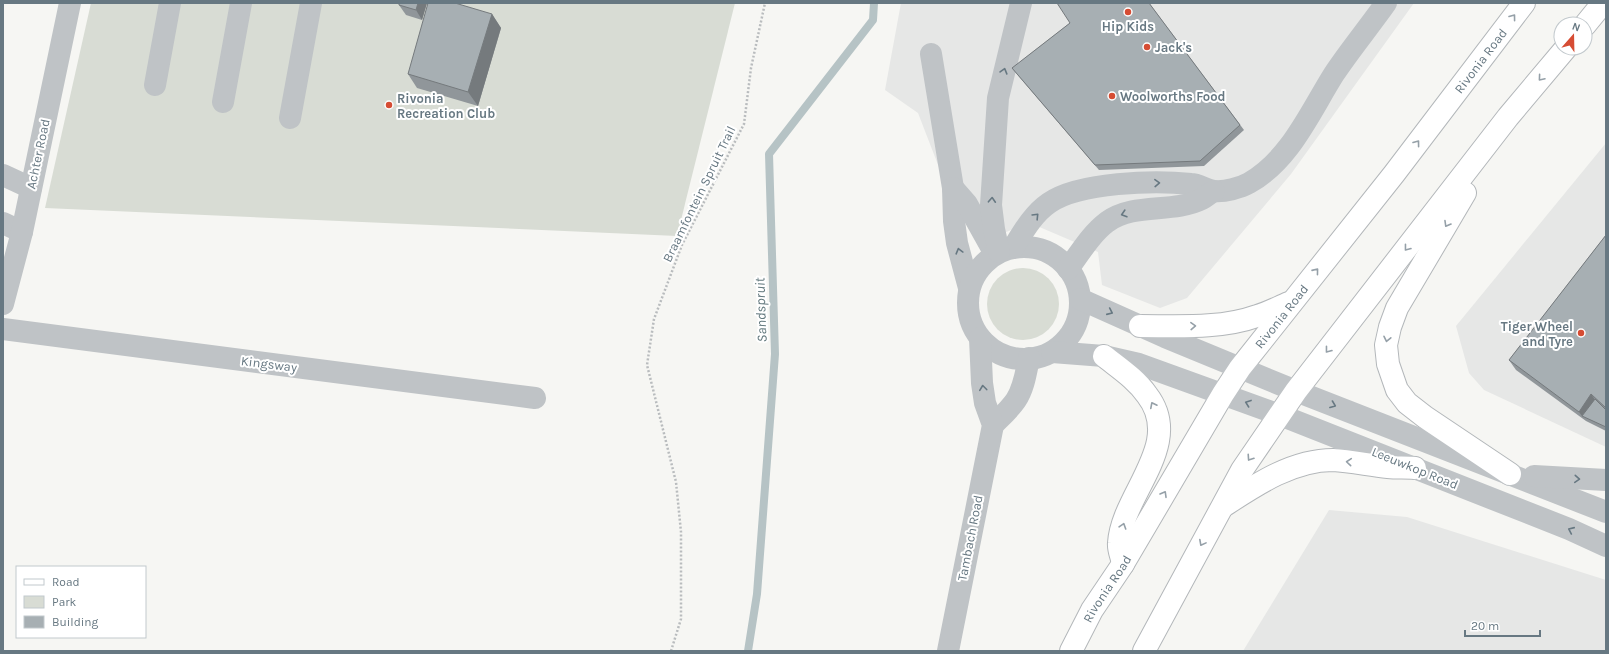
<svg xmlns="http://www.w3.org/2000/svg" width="1609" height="654" viewBox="0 0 1609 654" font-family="Karla,sans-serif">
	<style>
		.built { fill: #e6e7e6 }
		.green { fill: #d8dcd4 }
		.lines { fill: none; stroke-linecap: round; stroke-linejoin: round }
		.stream { stroke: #b6c3c5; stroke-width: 8 }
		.major-casing { stroke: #b3b7ba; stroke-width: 24 }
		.path { stroke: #b9bcbe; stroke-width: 2.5; stroke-dasharray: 2 2; stroke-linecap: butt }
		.minor { stroke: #bfc3c6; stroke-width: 22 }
		.major { stroke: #fff; stroke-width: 22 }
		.wall { fill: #90969a }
		.shaded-wall { fill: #757a7d }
		.building { fill: #a7afb3; stroke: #757a7d }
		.oneway { stroke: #95a0a8 }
		.oneway2 { stroke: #677882 }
		.poi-dot { fill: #d64c33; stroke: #fff; stroke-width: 1.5 }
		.labels { text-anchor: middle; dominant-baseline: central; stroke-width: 4; stroke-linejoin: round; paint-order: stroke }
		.poi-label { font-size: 13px; font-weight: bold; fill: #677882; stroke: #fff; text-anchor: start }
		.street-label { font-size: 13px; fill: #677882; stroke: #fff }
		.water-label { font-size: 14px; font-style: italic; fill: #63797e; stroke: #fff }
	</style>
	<rect width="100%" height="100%" fill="#f6f6f3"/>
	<g class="built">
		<polygon points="901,3 1414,3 1291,174 1187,298 1160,308 1102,285 1098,252 1030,223 985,240 952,201 918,113 885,90"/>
		<polygon points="1606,143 1606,447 1484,390 1469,373 1456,326"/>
		<polygon points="1329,510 1407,517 1606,580 1606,651 1243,651"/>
	</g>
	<g class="green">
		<polygon points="91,3 735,3 677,236 45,208"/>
		<circle cx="1023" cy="304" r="36"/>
	</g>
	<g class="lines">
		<polyline class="stream" points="748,651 757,594 775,354 769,154 873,20 874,3"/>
		<g class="major-casing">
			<g id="major">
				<polyline points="1585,25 1603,3"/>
				<polyline points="1465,193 1397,308 1390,327 1386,345 1388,364 1397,390 1407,403 1425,417 1510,474"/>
				<path d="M 1140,326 C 1178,326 1221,329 1257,316 C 1268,313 1279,307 1289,303"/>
				<path d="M 1104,356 C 1119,368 1136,379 1147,395 C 1185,444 1122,494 1119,543 C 1118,549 1122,557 1123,564"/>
				<path d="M 1225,505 C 1257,484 1293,460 1333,460 C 1351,461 1369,465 1388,467 C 1397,468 1406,467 1415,468"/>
				<path id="s1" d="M 1071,651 L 1092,610 L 1123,564 L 1223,394 L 1240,368 L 1394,174 L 1524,3"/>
				<polyline points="1144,651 1242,470 1296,391 1508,117 1566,48"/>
			</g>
		</g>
		<polyline class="path" points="671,651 681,619 681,532 676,482 647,365 654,319 682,245 744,124 751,68 765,3"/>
		<g class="minor">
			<polyline points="931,54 953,188 954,221 957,243 969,288"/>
			<polyline points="155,85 170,3"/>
			<polyline points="223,102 241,3"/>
			<polyline points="290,118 311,3"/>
			<polyline points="3,175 31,188"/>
			<polyline points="953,188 967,204 991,247"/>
			<polyline points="3,223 22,232"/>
			<circle cx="1024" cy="303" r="56"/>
			<path d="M 1013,248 C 1023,232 1033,214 1049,203 C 1079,182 1155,180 1191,184 C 1199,184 1206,190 1214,191 C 1225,192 1240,188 1249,183 C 1290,160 1310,112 1334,74 C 1350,50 1369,27 1386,3"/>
			<polyline points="999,252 994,229 991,205 998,98 1021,3"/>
			<path d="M 1068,269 C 1080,253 1091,234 1107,222 C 1135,202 1172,214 1202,199 C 1206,197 1210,193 1214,191"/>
			<polyline points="1080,299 1165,337 1296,391 1606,512"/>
			<polyline points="3,304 22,232 70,3"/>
			<polyline points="3,329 535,398"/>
			<polyline points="1052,352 1104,356 1139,364 1280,415 1569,529 1606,546"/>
			<path d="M 993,425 C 1001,417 1010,409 1016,400 C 1024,388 1026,372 1029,358"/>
			<polyline points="1534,476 1606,480"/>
			<polyline points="948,651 993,425 985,403 982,383 980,338"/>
		</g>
		<use href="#major" class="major"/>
	</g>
	<g class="wall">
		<polygon points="427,3 422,20 406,15 399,5"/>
		<polygon points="1149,3 1244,130 1204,166 1099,170 1016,73 1012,68 1070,23"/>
		<polygon points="492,14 501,28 478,106 417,88 408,74"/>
		<polygon points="1606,235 1606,431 1586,421 1516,370 1509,360"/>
	</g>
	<g class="shaded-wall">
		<polygon points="418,3 427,3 422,20 416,10"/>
		<polygon points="492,14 501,28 478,106 468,92"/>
		<polygon points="1591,394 1598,404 1582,416 1579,412"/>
	</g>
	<g class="building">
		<polygon points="399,3 418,3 416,10 399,5"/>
		<polygon points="428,3 455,3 492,14 468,92 408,74"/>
		<polygon points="1057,3 1149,3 1240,125 1200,161 1095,165 1012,68 1070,23"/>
		<polygon points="1606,235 1606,408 1591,394 1579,412 1509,360"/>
		<polygon points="1595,399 1606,410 1606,427 1582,416"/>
	</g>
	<defs><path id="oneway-chevron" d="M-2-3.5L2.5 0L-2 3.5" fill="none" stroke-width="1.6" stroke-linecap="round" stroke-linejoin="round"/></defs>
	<g class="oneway">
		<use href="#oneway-chevron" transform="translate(1513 17) rotate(-53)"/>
		<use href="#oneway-chevron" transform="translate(1541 78) rotate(130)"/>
		<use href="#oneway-chevron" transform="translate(1417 143) rotate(-53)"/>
		<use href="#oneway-chevron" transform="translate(1447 224) rotate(120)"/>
		<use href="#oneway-chevron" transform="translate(1407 248) rotate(128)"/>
		<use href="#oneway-chevron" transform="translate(1316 271) rotate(-51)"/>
		<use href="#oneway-chevron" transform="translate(1193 326) rotate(-2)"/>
		<use href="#oneway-chevron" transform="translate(1387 339) rotate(102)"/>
		<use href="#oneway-chevron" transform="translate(1328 350) rotate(128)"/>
		<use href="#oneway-chevron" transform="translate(1153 405) rotate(-117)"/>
		<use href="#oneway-chevron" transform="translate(1250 458) rotate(124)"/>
		<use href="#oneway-chevron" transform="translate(1349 462) rotate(-175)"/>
		<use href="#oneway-chevron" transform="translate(1164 494) rotate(-60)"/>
		<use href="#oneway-chevron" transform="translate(1123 526) rotate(-72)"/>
		<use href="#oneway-chevron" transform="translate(1202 543) rotate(118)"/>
	</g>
	<g class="oneway2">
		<use href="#oneway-chevron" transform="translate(1004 71) rotate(-74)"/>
		<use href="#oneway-chevron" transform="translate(1157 183) rotate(-2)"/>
		<use href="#oneway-chevron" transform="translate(992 200) rotate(-87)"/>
		<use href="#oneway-chevron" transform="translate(1124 214) rotate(163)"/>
		<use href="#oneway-chevron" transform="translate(1036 216) rotate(-46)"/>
		<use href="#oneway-chevron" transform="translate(959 251) rotate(-105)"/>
		<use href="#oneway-chevron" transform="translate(1110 312) rotate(24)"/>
		<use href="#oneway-chevron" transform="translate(983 388) rotate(-97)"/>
		<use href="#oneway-chevron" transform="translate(1248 403) rotate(-160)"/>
		<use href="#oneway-chevron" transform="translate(1333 405) rotate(21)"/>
		<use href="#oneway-chevron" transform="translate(1577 479) rotate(4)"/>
		<use href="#oneway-chevron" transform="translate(1571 530) rotate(-156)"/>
	</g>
	<g class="poi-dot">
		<circle cx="1128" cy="12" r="4"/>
		<circle cx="1147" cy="47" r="4"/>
		<circle cx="1112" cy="96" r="4"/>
		<circle cx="389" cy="105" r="4"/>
		<circle cx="1581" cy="333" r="4"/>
	</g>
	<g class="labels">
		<g class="poi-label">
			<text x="1128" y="26" text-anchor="middle">Hip Kids</text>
			<text x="1155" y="47">Jack's</text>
			<text x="1120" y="96">Woolworths Food</text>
			<text x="397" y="98">Rivonia<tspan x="397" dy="15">Recreation Club</tspan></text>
			<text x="1573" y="326" text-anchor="end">Tiger Wheel<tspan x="1573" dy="15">and Tyre</tspan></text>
		</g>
		<g class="street-label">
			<text stroke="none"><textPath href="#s1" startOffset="720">Rivonia Road</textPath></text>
			<text transform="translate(38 154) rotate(-78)">Achter Road</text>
			<text transform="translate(699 194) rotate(-64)">Braamfontein Spruit Trail</text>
			<text stroke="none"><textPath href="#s1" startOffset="396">Rivonia Road</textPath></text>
			<text transform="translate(269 364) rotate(7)">Kingsway</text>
			<text transform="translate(1415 468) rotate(22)">Leeuwkop Road</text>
			<text transform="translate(970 538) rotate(-79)">Tambach Road</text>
			<text stroke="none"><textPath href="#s1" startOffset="72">Rivonia Road</textPath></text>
		</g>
		<g class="water-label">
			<text transform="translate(761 310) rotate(-92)">Sandspruit</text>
		</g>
	</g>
	<rect width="1609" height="654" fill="none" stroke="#677882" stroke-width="8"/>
	<rect x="16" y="566" width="130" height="72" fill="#ffffff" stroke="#c2c9cd"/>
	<rect x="24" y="579" width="20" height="6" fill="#ffffff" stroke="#c2c9cd"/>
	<text x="52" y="586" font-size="12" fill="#677882">Road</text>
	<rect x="24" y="596" width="20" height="12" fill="#d8dcd4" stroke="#c2c9cd"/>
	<text x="52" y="606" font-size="12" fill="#677882">Park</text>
	<rect x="24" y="616" width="20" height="12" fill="#a7afb3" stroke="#c2c9cd"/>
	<text x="52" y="626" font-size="12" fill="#677882">Building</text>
	<g transform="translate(1573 36) rotate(20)"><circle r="19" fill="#ffffff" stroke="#c2c9cd"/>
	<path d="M0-3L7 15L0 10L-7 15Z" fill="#d64c33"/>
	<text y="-6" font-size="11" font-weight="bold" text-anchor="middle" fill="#677882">N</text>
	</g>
	<path d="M1465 630v6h75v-6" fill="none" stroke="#677882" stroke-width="2"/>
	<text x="1471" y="630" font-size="12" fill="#677882" stroke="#ffffff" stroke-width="3" paint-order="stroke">20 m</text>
</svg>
